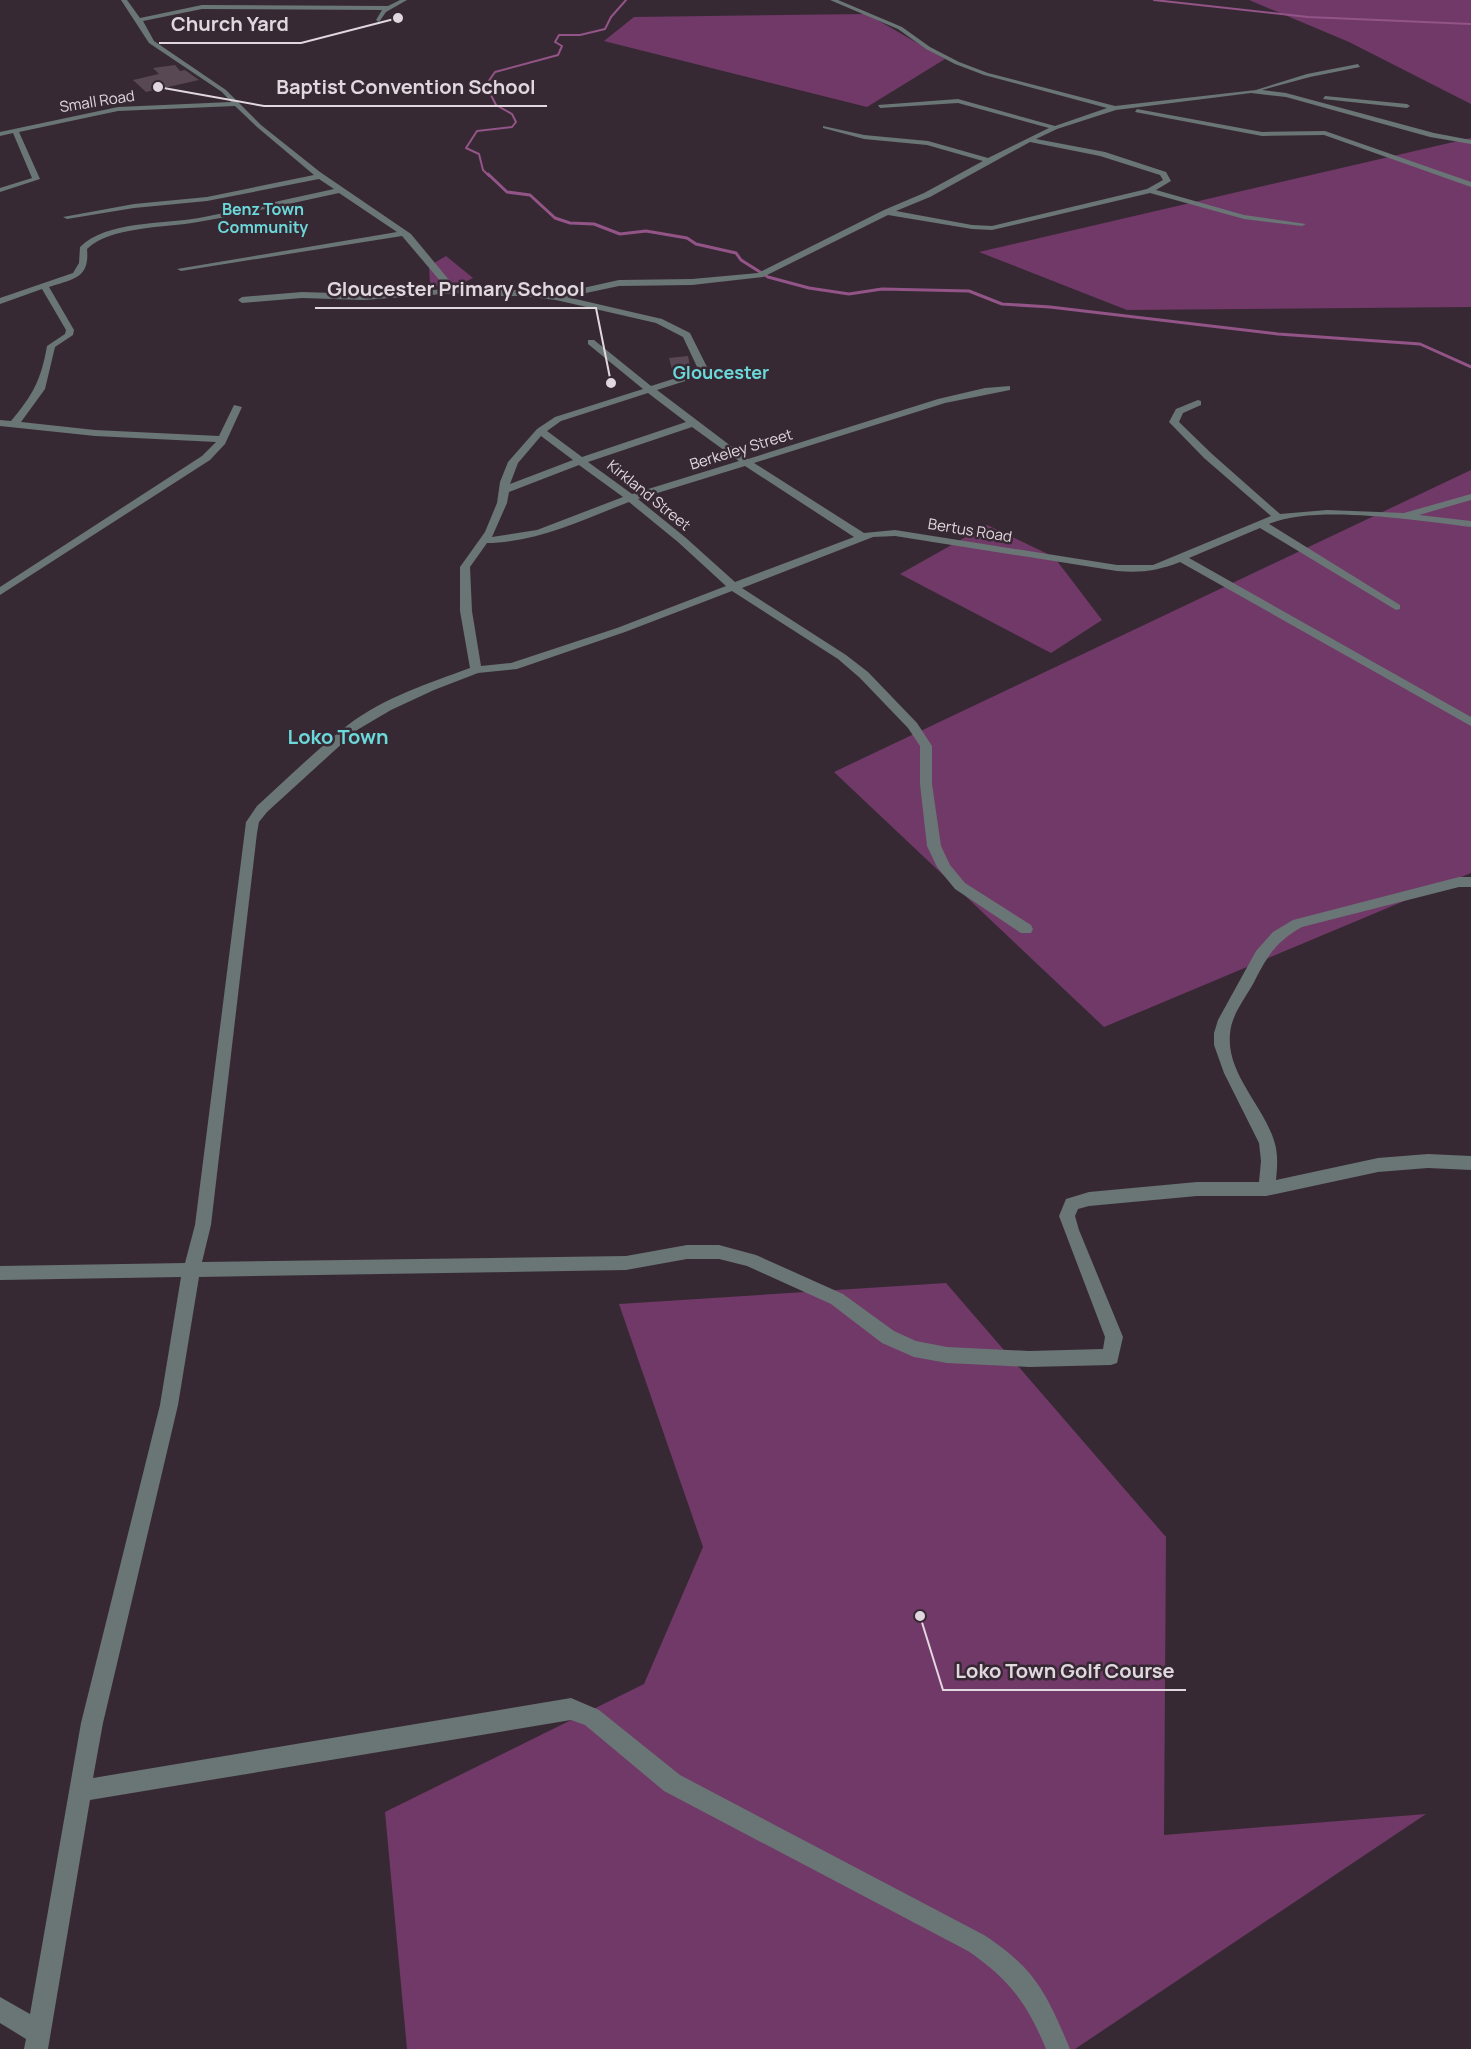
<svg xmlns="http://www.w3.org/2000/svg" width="1471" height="2049" viewBox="0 0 1471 2049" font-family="Manrope,sans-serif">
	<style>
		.green { fill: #713968 }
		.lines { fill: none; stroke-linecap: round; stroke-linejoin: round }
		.stream-far1 { stroke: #935488; stroke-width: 2 }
		.stream { stroke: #935488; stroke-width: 3 }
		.building { fill: #584854 }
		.minor { fill: #6a7575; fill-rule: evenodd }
		.labels { text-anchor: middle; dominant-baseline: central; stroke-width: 5; stroke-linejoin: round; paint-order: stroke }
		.far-street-label { font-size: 15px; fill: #e1d7de; stroke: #372934 }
		.far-neighbourhood-label { font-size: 16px; font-weight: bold; fill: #6bd8da; stroke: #372934 }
		.far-quarter-label { font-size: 18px; font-weight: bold; fill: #6bd8da; stroke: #372934 }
		.neighbourhood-label { font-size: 20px; font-weight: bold; fill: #6bd8da; stroke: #372934 }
		.leader { fill: none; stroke: #e1d7de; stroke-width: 2 }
		.callout-dot { fill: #e1d7de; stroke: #372934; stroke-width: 2 }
		.callout-label { font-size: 20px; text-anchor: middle; font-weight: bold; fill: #e1d7de; stroke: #372934; stroke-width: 5; stroke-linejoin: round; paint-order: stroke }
	</style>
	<rect width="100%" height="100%" fill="#372934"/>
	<g class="green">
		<polygon points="1249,0 1471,0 1471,104 1349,42"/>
		<polygon points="867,14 945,59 867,107 604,41 634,17"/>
		<polygon points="1471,138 1471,307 1127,310 979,252"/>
		<path d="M 446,256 L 473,278 C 461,284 442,293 430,283 L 429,266 Z"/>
		<polygon points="1471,470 1471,873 1104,1027 834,772"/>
		<polygon points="987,525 1054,557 1102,620 1051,653 900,574"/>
		<polygon points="946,1283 1166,1537 1164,1835 1426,1814 1075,2049 407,2049 385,1812 644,1684 703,1547 619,1304"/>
	</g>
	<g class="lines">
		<g class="stream-far1">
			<polyline points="1154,0 1308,17 1471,24"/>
			<polyline points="489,176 483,170 479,154 466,148 477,131 512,127 516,122 512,114 496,105 486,85 495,72 558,55 562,46 555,42 559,35 580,35 605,29 611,17 626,0"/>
		</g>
		<polyline class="stream" points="488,174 507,192 530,195 555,218 570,223 594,224 620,234 646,231 687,238 696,244 736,253 741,260 768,277 809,288 849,294 882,289 969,291 1002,304 1050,307 1278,334 1420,344 1471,367"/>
	</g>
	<g class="building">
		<polygon points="175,65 180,71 185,70 199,80 146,92 133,80 159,74 153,68"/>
		<polygon points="688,356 691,371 673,373 669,358"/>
	</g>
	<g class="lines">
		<g class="minor">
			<path d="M 121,0 L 127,0 L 140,18 L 202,5 L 388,6 L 400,0 L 407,0 L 386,12 L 379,22 L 376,20 L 382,10 L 202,9 L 143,21 L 154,41 L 226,90 L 261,125 L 320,172 L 411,234 L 454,286 L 467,290 L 523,290 L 556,294 L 619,280 L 692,279 L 758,273 L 884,210 L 924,193 L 983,161 L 927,145 L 864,139 L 823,128 L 823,126 L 864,135 L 928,141 L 988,158 L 1049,128 L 958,103 L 880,108 L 878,105 L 958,99 L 1055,126 L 1107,108 L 984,75 L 955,64 L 926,49 L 898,29 L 830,0 L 838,0 L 902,27 L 930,47 L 959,62 L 988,73 L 1115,106 L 1256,90 L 1307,74 L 1358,64 L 1360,67 L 1310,77 L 1262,90 L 1286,93 L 1434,133 L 1471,140 L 1471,144 L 1430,137 L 1286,97 L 1251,93 L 1116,110 L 1057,129 L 1036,139 L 1105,152 L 1166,172 L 1171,181 L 1156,190 L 1244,215 L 1306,224 L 1302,226 L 1244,219 L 1150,193 L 992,230 L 972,229 L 888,215 L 763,277 L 692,285 L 619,286 L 567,297 L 662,319 L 690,333 L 708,369 L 701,376 L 657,390 L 748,459 L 938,399 L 985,388 L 1010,386 L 1010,390 L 945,403 L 754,463 L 864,533 L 895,530 L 1117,565 L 1153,565 L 1271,516 L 1204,458 L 1169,422 L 1176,409 L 1198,400 L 1201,401 L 1201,405 L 1183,413 L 1179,422 L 1212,454 L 1280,514 L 1327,510 L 1404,513 L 1471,494 L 1471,500 L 1419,515 L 1471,521 L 1471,527 C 1418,521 1317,504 1269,524 L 1400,605 L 1400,609 L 1396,610 L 1260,528 L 1189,558 L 1471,717 L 1471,726 L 1180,562 C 1157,571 1141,573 1117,571 L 895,536 L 873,537 L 742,588 L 846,655 L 868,672 L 917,723 L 932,746 L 932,784 L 941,846 L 950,865 L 965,883 L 1031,925 L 1033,929 L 1031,933 L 1021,933 L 955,889 L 937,867 L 927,846 L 920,784 L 920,746 L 908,728 L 860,678 L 838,659 L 732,591 L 625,632 L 517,669 L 478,673 L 434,690 L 391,710 L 357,730 L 267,812 L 259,822 L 257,833 L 211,1225 L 202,1262 L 626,1256 L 687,1245 L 719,1245 L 756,1255 L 843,1294 L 894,1331 L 916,1341 L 947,1347 L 1029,1351 L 1103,1349 L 1105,1337 L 1059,1216 L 1066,1199 L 1089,1192 L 1197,1182 L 1259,1182 L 1261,1161 L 1259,1143 L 1224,1073 L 1214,1045 L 1214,1033 L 1218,1020 L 1256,951 L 1273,932 L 1293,920 L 1459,877 L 1471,877 L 1471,887 L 1459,887 L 1302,927 C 1274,943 1267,957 1253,984 C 1244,1000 1231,1016 1230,1034 C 1226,1076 1268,1109 1276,1148 C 1278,1159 1277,1170 1276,1180 L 1378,1158 L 1428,1154 L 1471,1156 L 1471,1170 L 1428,1168 L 1378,1172 L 1266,1196 L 1197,1196 L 1089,1206 L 1078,1209 L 1075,1216 L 1079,1230 L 1123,1337 L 1117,1363 L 1111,1365 L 1029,1367 L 947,1363 L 914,1357 L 882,1343 L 831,1304 L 747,1266 L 719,1259 L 687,1259 L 626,1270 L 199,1277 L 178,1405 L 103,1723 L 93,1778 L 571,1698 L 599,1710 L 680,1775 L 984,1935 C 1035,1968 1047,1994 1070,2049 L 1046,2049 C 1027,2003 1009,1979 968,1951 L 664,1791 L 585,1725 L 571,1720 L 90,1800 L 48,2049 L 24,2049 L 26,2039 L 0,2023 L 0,1997 L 30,2014 L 81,1723 L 160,1405 L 181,1277 L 0,1280 L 0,1266 L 185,1263 L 195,1225 L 246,822 L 257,806 C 287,779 316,750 348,725 C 383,698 429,683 470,668 L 460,611 L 460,567 L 485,532 L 497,503 L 500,482 L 508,462 L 537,429 L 555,417 L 643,389 L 588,344 L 588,340 L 594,340 L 651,386 L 695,372 L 698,369 L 683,337 L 656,323 L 556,300 L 523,296 L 466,296 L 457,293 L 364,300 L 302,298 L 242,303 L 238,300 L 242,297 L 302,292 L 364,294 L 447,289 L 402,236 L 181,271 L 177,269 L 397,232 L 339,193 C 292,203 245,214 198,222 C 166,228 110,226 87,249 C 90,279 72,279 49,287 L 74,330 L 73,335 L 55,347 L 45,389 L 21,422 L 95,430 L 219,436 L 234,405 L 242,407 L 225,444 L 210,460 L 0,595 L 0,587 L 202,456 L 216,442 L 95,436 L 0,426 L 0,420 L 11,421 C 33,395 41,380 47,346 L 65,334 L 66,330 L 42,289 L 0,304 L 0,298 L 73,273 L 79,263 L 80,247 C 106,221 163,224 199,218 C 244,209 289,199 334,189 L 319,179 L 207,201 L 134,208 L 67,219 L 63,217 L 134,204 L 207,197 L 314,175 L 257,127 L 235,106 L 118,111 L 19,132 L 40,179 L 0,192 L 0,188 L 32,178 L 13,133 L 0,136 L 0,132 L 118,107 L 231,102 L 222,92 L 149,43 ZM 1030,142 L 1100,156 L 1160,175 L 1163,180 L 1147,189 L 992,226 L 972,225 L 896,211 L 930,197 ZM 648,393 L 686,422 L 582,457 L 547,431 L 561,421 ZM 692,427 L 739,461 L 632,494 L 588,462 ZM 541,436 L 573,460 L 510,484 L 518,463 ZM 579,465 L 623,497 L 537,530 L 492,537 L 507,503 L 509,492 ZM 745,466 L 854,537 L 735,582 L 686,538 L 638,499 ZM 629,502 L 678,542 L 726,586 L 617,628 L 511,663 L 481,666 L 472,611 L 470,567 L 487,543 C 538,542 582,520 629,502 Z"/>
			<polygon points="1325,96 1407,104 1410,106 1407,108 1323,99"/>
			<polygon points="1137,109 1262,132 1325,131 1471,182 1471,187 1324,135 1262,136 1135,112"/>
		</g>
	</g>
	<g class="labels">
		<g class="far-street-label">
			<text transform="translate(97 101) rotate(-9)">Small Road</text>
			<text transform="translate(741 449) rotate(-17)">Berkeley Street</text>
			<text transform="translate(649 495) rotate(39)">Kirkland Street</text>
			<text transform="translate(970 530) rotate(9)">Bertus Road</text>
		</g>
		<g class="far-neighbourhood-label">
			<text x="263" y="209">Benz Town<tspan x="263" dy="18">Community</tspan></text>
		</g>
		<g class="far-quarter-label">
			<text x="721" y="372">Gloucester</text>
		</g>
		<g class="neighbourhood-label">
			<text x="338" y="736">Loko Town</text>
		</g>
	</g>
	<path class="leader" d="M398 18L301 43H159M158 87L264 106H547M611 383L596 308H315M920 1616L943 1690H1186"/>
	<g class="callout-dot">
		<circle cx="398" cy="18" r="6"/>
		<circle cx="158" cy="87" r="6"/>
		<circle cx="611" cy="383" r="6"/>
		<circle cx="920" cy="1616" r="6"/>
	</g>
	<g class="callout-label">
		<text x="230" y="31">Church Yard</text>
		<text x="406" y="94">Baptist Convention School</text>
		<text x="456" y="296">Gloucester Primary School</text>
		<text x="1065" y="1678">Loko Town Golf Course</text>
	</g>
</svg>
